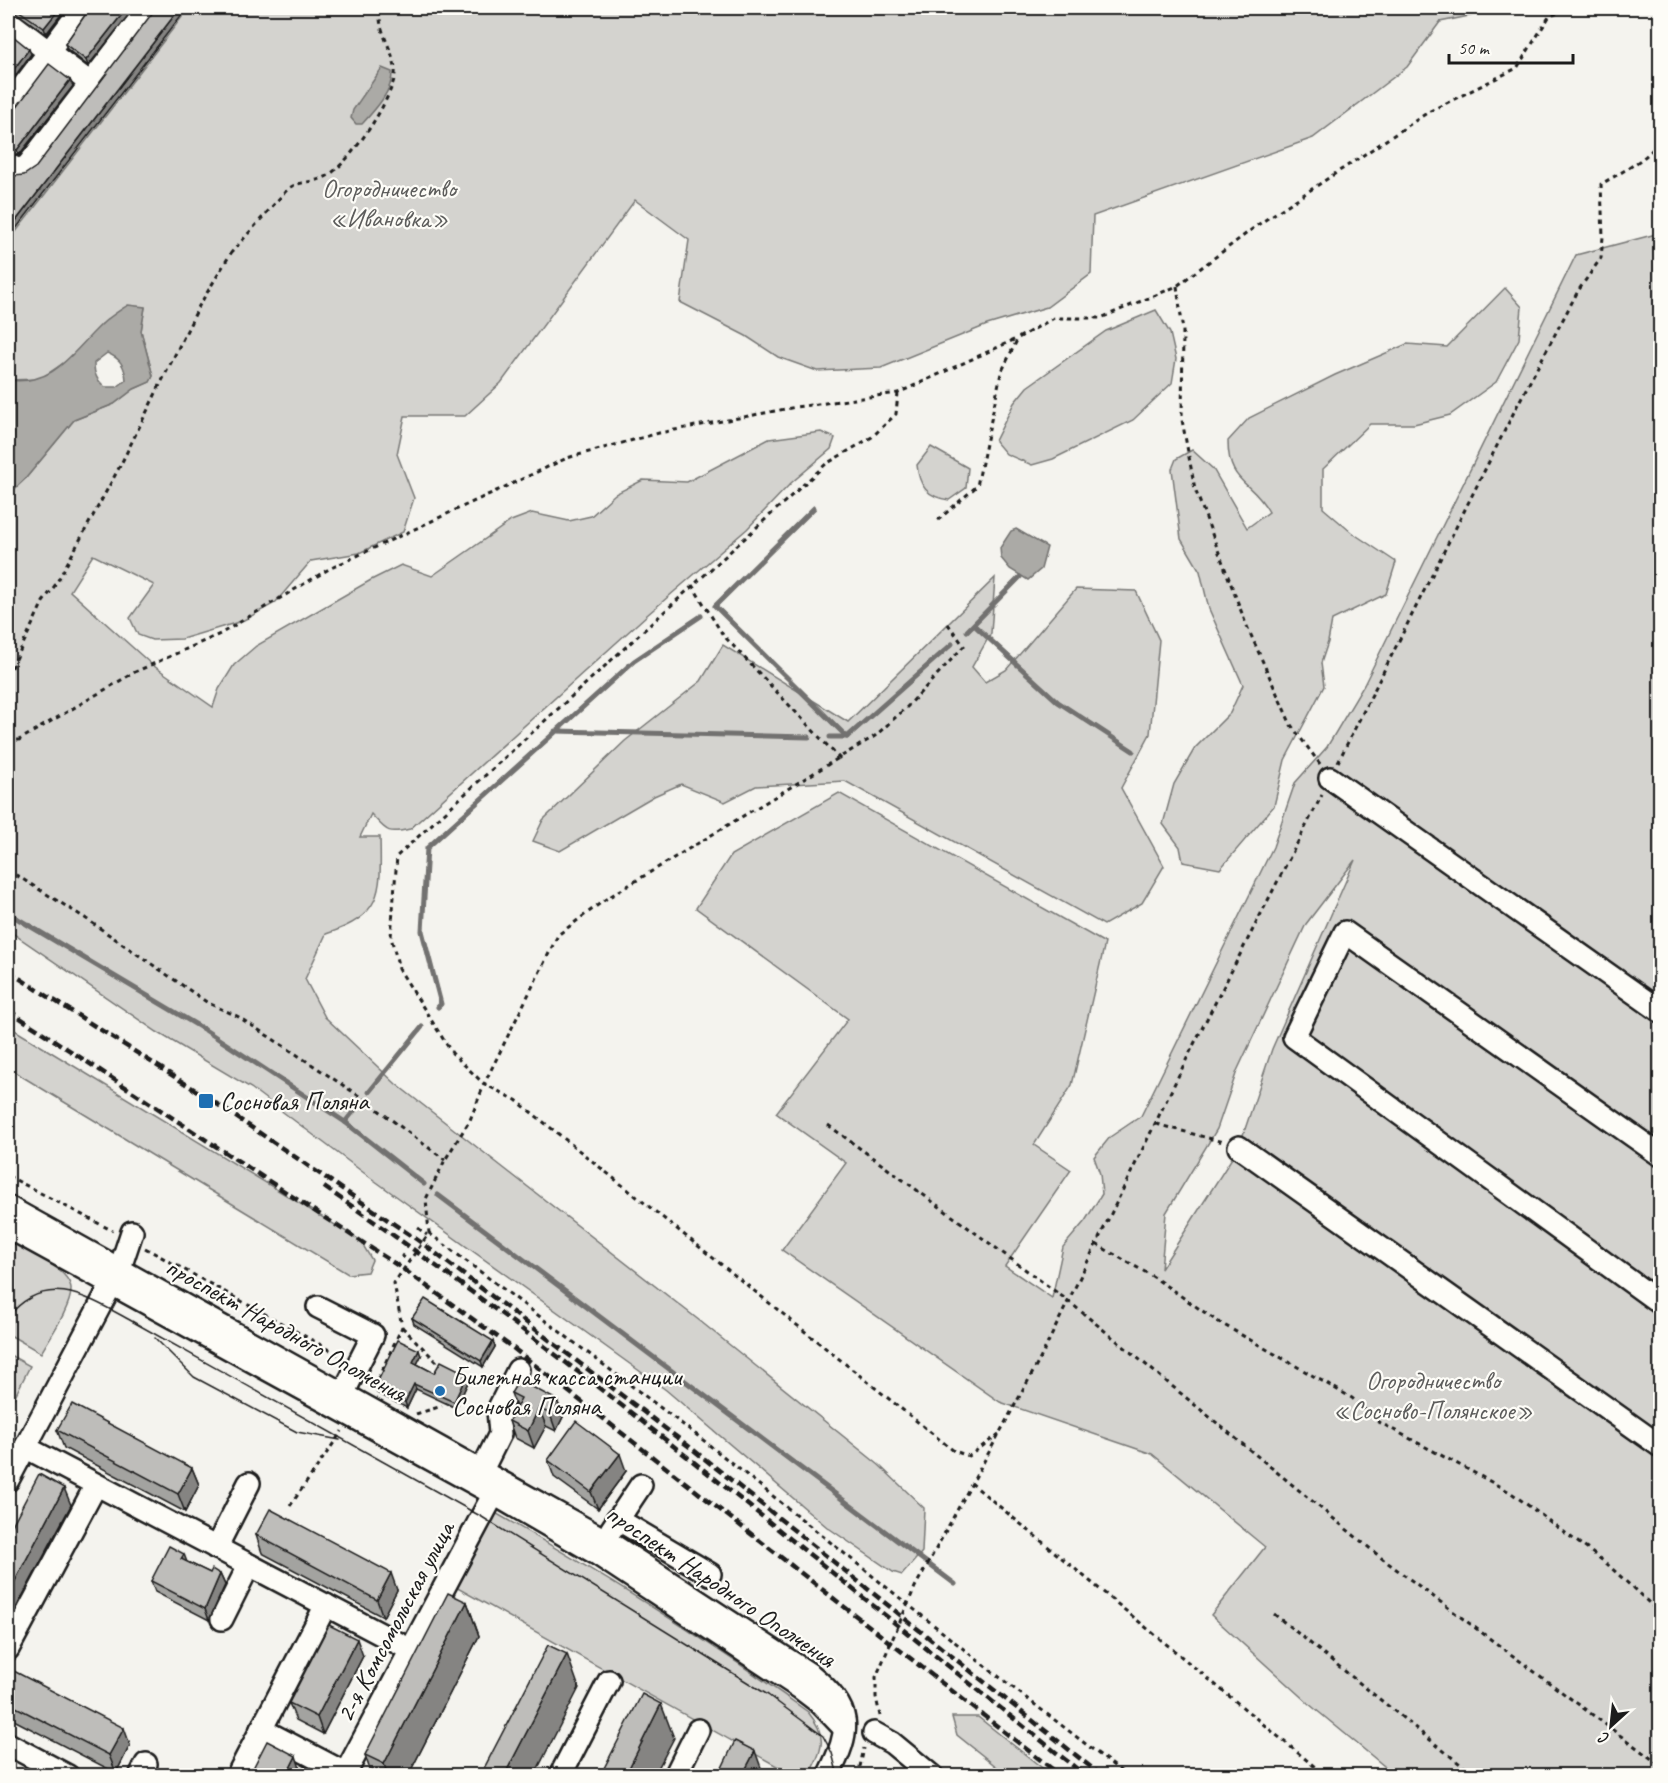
<svg xmlns="http://www.w3.org/2000/svg" width="1668" height="1783" viewBox="0 0 1668 1783" font-family="Caveat,sans-serif">
	<style>
		.green { fill: #d4d3cf; stroke: #787876; stroke-width: 1.5; fill-rule: evenodd }
		.water { fill: #abaaa6; stroke: #72716f; stroke-width: 1.5; fill-rule: evenodd }
		.lines { fill: none; stroke-linecap: round; stroke-linejoin: round }
		.stream { stroke: #72716f; stroke-width: 5 }
		.minor-casing { stroke: #1c1c1c; stroke-width: 26 }
		.path { stroke: #1c1c1c; stroke-width: 3; stroke-dasharray: 4.5 4.5; stroke-linecap: butt }
		.minor { stroke: #fdfcf7; stroke-width: 21 }
		.tram { stroke: #1c1c1c; stroke-width: 1.5 }
		.rail { stroke: #1c1c1c; stroke-width: 4.5; stroke-dasharray: 9 4.5; stroke-linecap: butt }
		.wall { fill: #a3a3a0; stroke: #1c1c1c; stroke-width: 1.5 }
		.shaded-wall { fill: #858482; stroke: #1c1c1c; stroke-width: 1.5 }
		.building { fill: #bebdba; stroke: #1c1c1c; stroke-width: 1.5 }
		.poi-dot { fill: #1f6fb2; stroke: #fdfcf7; stroke-width: 2 }
		.labels { text-anchor: middle; dominant-baseline: central; stroke-width: 4.5; stroke-linejoin: round; paint-order: stroke }
		.park-label { font-size: 26px; fill: #5c5c5b; stroke: #fdfcf7 }
		.poi-label { font-size: 26px; fill: #1c1c1c; stroke: #fdfcf7; text-anchor: start }
		.street-label { font-size: 26px; fill: #1c1c1c; stroke: #fdfcf7 }
	</style>
	<rect width="100%" height="100%" fill="#f4f3ee"/>
	<filter id="ink" filterUnits="userSpaceOnUse"><feTurbulence type="fractalNoise" baseFrequency=".0167" numOctaves="2"/><feDisplacementMap in="SourceGraphic" scale="12" xChannelSelector="R" yChannelSelector="G"/><feConvolveMatrix kernelMatrix="1 2 1 2 8 2 1 2 1" color-interpolation-filters="sRGB"/></filter>
	<g filter="url(#ink)">
		<g class="green">
			<path d="M 189,8 L 1508,8 L 1440,22 L 1407,67 L 1313,138 L 1093,216 L 1091,274 L 1047,307 L 987,325 L 881,368 L 817,371 L 778,357 L 746,336 L 680,302 L 689,240 L 635,200 L 501,383 L 465,416 L 405,416 L 397,454 L 414,498 L 403,532 L 359,553 L 311,561 L 275,603 L 242,621 L 182,639 L 152,640 L 138,635 L 130,618 L 154,585 L 93,555 L 70,591 L 151,664 L 213,707 L 219,689 L 234,665 L 256,646 L 371,580 L 401,565 L 432,576 L 511,521 L 532,513 L 569,521 L 591,516 L 615,494 L 643,480 L 687,482 L 769,439 L 821,432 L 835,438 L 831,449 L 791,483 L 747,529 L 647,615 L 410,829 C 386,835 386,830 371,814 L 360,837 L 380,837 C 381,891 384,915 326,934 L 305,979 L 325,1017 L 396,1084 L 700,1321 L 879,1465 L 924,1508 L 922,1552 L 902,1575 L 893,1572 L 827,1527 L 666,1390 L 364,1173 L 251,1088 L 157,1032 L 8,930 L 8,495 L 26,478 L 74,420 L 114,404 L 134,389 L 150,382 L 153,376 L 141,331 L 145,308 L 102,324 L 75,355 L 40,379 L 8,380 L 8,242 Z"/>
			<path d="M 1660,233 L 1660,1775 L 1395,1775 L 1309,1704 L 1211,1615 L 1265,1547 L 1152,1454 L 1000,1402 L 782,1250 L 846,1163 L 776,1113 L 848,1019 L 696,908 L 731,855 L 839,793 L 1105,943 L 1072,1085 L 1034,1145 L 1071,1170 L 1005,1266 L 1052,1298 L 1063,1247 L 1085,1221 L 1102,1194 L 1100,1174 L 1094,1157 L 1110,1137 L 1141,1116 L 1273,847 L 1295,783 L 1327,747 L 1364,685 L 1576,255 ZM 1355,860 L 1272,1049 L 1239,1147 L 1161,1269 L 1166,1213 L 1217,1129 L 1237,1071 L 1306,924 Z"/>
			<path d="M 1505,288 L 1522,307 L 1519,339 L 1496,382 L 1450,415 L 1414,424 L 1370,424 L 1323,469 L 1323,508 L 1351,532 L 1396,562 L 1386,594 L 1332,620 L 1328,642 L 1321,663 L 1324,686 L 1285,760 L 1274,806 L 1220,869 L 1183,862 L 1180,847 L 1163,824 L 1174,784 L 1195,748 L 1230,713 L 1243,685 L 1209,609 L 1200,571 L 1181,539 L 1172,469 L 1176,459 L 1192,450 L 1213,469 L 1247,528 L 1269,512 C 1252,480 1228,485 1228,441 L 1249,418 L 1335,375 L 1407,344 L 1447,347 Z"/>
			<polygon points="1156,310 1170,333 1176,359 1172,383 1133,420 1053,459 1032,465 1006,454 995,441 1014,403 1027,387 1106,331"/>
			<path d="M 931,447 L 968,468 L 966,488 L 949,500 C 927,497 919,486 917,465 Z"/>
			<polygon points="995,578 991,633 972,667 985,682 1006,670 1076,589 1136,591 1159,640 1150,734 1121,788 1164,866 1142,903 1104,925 845,781 756,786 725,802 681,784 654,796 560,851 533,841 543,820 625,741 701,681 723,645 848,722"/>
			<polygon points="8,1026 360,1240 372,1260 367,1272 348,1274 8,1068"/>
			<path d="M 8,1240 C 24,1249 72,1269 71,1290 C 71,1307 50,1337 41,1353 L 8,1334 Z"/>
			<polygon points="8,1354 30,1366 8,1410"/>
			<path d="M 492,1511 C 600,1573 707,1639 808,1712 C 829,1737 822,1750 809,1775 L 793,1775 L 452,1585 Z"/>
			<polygon points="952,1717 978,1717 1051,1775 1007,1775 957,1735"/>
		</g>
		<g class="water">
			<path d="M 382,68 L 392,72 C 393,91 374,111 362,124 L 356,124 L 351,118 L 353,110 Z"/>
			<path d="M 128,305 L 145,307 L 141,331 L 153,376 L 150,382 L 134,389 L 114,404 L 74,420 L 26,478 L 8,495 L 8,380 C 55,386 71,353 101,325 C 109,317 119,311 128,305 ZM 107,353 C 120,358 125,366 126,380 L 117,387 L 105,387 C 97,380 94,375 94,363 Z"/>
			<polygon points="1016,529 1047,547 1041,569 1028,580 1010,569 1001,558 1000,548 1011,531"/>
		</g>
		<g class="lines">
			<g class="stream">
				<polyline points="814,508 715,606 847,737"/>
				<polyline points="974,625 1058,702 1133,751"/>
				<polyline points="967,631 1020,577"/>
				<polyline points="555,731 809,737"/>
				<polyline points="830,737 847,737 952,644"/>
				<polyline points="8,913 205,1030 345,1122 424,1184"/>
				<polyline points="438,1007 441,1004 422,931 427,848 634,661 701,616"/>
				<polyline points="369,1092 422,1027"/>
				<polyline points="345,1122 358,1106"/>
				<polyline points="438,1195 955,1584"/>
			</g>
			<g class="minor-casing">
				<g id="minor">
					<polyline points="8,21 90,83"/>
					<polyline points="8,106 82,8"/>
					<polyline points="8,165 20,170 28,165 148,8"/>
					<polyline points="1330,778 1660,1011"/>
					<polyline points="1239,1147 1660,1446"/>
					<polyline points="1660,1155 1345,932 1294,1037 1660,1303"/>
					<path d="M 8,1207 L 605,1540 L 811,1675 C 853,1710 852,1728 828,1776"/>
					<polyline points="8,1227 494,1494 597,1554 800,1688 821,1704 844,1728"/>
					<polyline points="318,1307 373,1335 344,1392"/>
					<polyline points="25,1447 411,1650"/>
					<polyline points="482,1470 500,1434 498,1410 518,1370"/>
					<polyline points="8,1480 120,1268 132,1232"/>
					<polyline points="617,1519 710,1574"/>
					<polyline points="611,1530 641,1485"/>
					<polyline points="216,1548 249,1483"/>
					<polyline points="222,1619 249,1565"/>
					<polyline points="8,1649 96,1485"/>
					<polyline points="261,1729 345,1773"/>
					<polyline points="874,1733 892,1743 932,1776"/>
					<polyline points="8,1744 68,1776"/>
					<polyline points="140,1776 146,1764"/>
					<polyline points="237,1776 326,1605"/>
					<polyline points="344,1776 500,1482"/>
					<polyline points="560,1776 609,1681"/>
					<polyline points="675,1776 698,1730"/>
				</g>
			</g>
			<g class="path">
				<polyline points="1177,286 1183,331 1182,420 1195,489 1246,624 1291,725 1320,764"/>
				<polyline points="898,393 896,414 872,437 826,464 397,856 391,937 399,969 452,1053 484,1084 516,1100 954,1451 969,1456 999,1434"/>
				<polyline points="938,520 977,486 1001,373 1018,338 1054,318 1101,318 1177,286 1259,224 1430,111 1517,68 1549,17 1568,8"/>
				<polyline points="692,585 723,635 840,759"/>
				<path d="M 8,676 L 43,602 L 56,584 L 120,466 L 199,306 L 231,253 L 285,192 C 297,180 308,184 323,178 C 347,169 392,100 395,74 C 397,54 377,34 380,8"/>
				<polyline points="8,740 19,740 135,672 220,634 329,569 567,458 659,433 796,407 898,393 1018,338"/>
				<path d="M 1338,762 L 1518,404 L 1578,291 L 1601,258 L 1603,237 L 1601,184 C 1622,172 1646,160 1660,141"/>
				<polyline points="8,870 85,918 208,1003 237,1016 296,1054 365,1100 445,1160"/>
				<polyline points="1156,1124 1223,1142"/>
				<polyline points="828,1125 1067,1300 1384,1560 1660,1765"/>
				<polyline points="8,1176 113,1231"/>
				<polyline points="418,1228 427,1235"/>
				<polyline points="429,1233 698,1436 976,1659 1127,1776"/>
				<polyline points="1096,1244 1152,1276 1217,1321 1352,1398 1377,1421 1510,1492 1606,1563 1660,1613"/>
				<polyline points="145,1248 341,1356"/>
				<polyline points="401,1255 409,1261"/>
				<polyline points="402,1327 441,1366"/>
				<polyline points="374,1387 402,1327 394,1283 429,1233 426,1199 445,1160 470,1120 486,1080 558,935 606,899 875,736 907,707 964,646 948,624"/>
				<polyline points="416,1414 442,1406"/>
				<polyline points="971,1483 1326,1776"/>
				<polyline points="290,1506 342,1431"/>
				<polyline points="1274,1614 1475,1776"/>
				<polyline points="880,1716 876,1697 876,1677 915,1587 1039,1361 1194,1044 1322,795"/>
				<polyline points="858,1776 864,1748"/>
			</g>
			<use href="#minor" class="minor"/>
			<g class="tram">
				<path d="M 8,1317 C 45,1271 86,1296 128,1319 L 482,1517 L 768,1695 L 823,1736 L 832,1753 L 838,1776"/>
				<polyline points="155,1338 194,1377 297,1432 340,1440"/>
			</g>
			<g class="rail">
				<polyline points="8,971 208,1098 422,1243 691,1448 1102,1776"/>
				<polyline points="8,1010 403,1269 513,1348 1061,1776"/>
				<path d="M 324,1187 C 589,1368 834,1577 1086,1776"/>
			</g>
		</g>
		<g class="wall">
			<polygon points="8,8 66,8 46,34 10,8 8,9"/>
			<polygon points="90,8 134,8 88,66 67,49 65,44"/>
			<polygon points="70,80 73,86 19,155 8,153 8,112"/>
			<polygon points="412,1318 495,1347 483,1367 414,1324"/>
			<polygon points="421,1356 417,1364 434,1373 469,1380 456,1408 416,1389 407,1408 377,1393 375,1387"/>
			<polygon points="511,1393 557,1400 563,1417 556,1431 546,1426 534,1448 515,1438 509,1421 516,1407"/>
			<polygon points="57,1430 192,1468 199,1485 185,1512 64,1448"/>
			<polygon points="548,1460 626,1471 598,1509 554,1477"/>
			<polygon points="256,1535 397,1590 383,1617 262,1553"/>
			<polygon points="187,1562 210,1573 220,1574 225,1585 209,1620 155,1592 151,1581"/>
			<polygon points="467,1602 479,1636 408,1776 372,1776 365,1755"/>
			<polygon points="363,1656 323,1734 296,1720 289,1703"/>
			<polygon points="8,1668 130,1745 116,1773 8,1717"/>
		</g>
		<g class="shaded-wall">
			<polygon points="60,8 66,8 46,34 44,28"/>
			<polygon points="127,8 134,8 88,66 86,60"/>
			<polygon points="180,8 187,8 8,239 8,231"/>
			<polygon points="29,49 31,54 8,86 8,77"/>
			<polygon points="70,80 73,86 19,155 17,150"/>
			<polygon points="493,1341 495,1347 483,1367 481,1361"/>
			<polygon points="419,1350 421,1356 415,1368 413,1362"/>
			<polygon points="467,1374 469,1380 456,1408 454,1402"/>
			<polygon points="414,1384 416,1389 407,1408 405,1402"/>
			<polygon points="557,1400 563,1417 556,1431 550,1414"/>
			<polygon points="539,1408 546,1426 534,1448 528,1431"/>
			<polygon points="620,1454 626,1471 598,1509 591,1492"/>
			<polygon points="192,1468 199,1485 185,1512 178,1494"/>
			<polygon points="64,1488 71,1505 8,1623 8,1594"/>
			<polygon points="184,1554 188,1565 181,1559"/>
			<polygon points="391,1573 397,1590 383,1617 377,1600"/>
			<polygon points="220,1574 225,1585 209,1620 205,1609"/>
			<polygon points="467,1602 479,1636 408,1776 388,1776 384,1764"/>
			<polygon points="357,1639 363,1656 323,1734 317,1717"/>
			<polygon points="567,1654 579,1688 534,1776 504,1776"/>
			<polygon points="661,1704 674,1738 654,1776 625,1776"/>
			<polygon points="124,1728 130,1745 116,1773 109,1755"/>
			<polygon points="755,1751 764,1776 742,1776"/>
			<polygon points="296,1756 302,1774 302,1776 286,1776"/>
		</g>
		<g class="building">
			<polygon points="15,8 60,8 44,28"/>
			<polygon points="90,8 127,8 86,60 65,44"/>
			<polygon points="156,8 180,8 8,231 8,173 13,176 24,175 36,167"/>
			<polygon points="8,32 29,49 8,77"/>
			<polygon points="49,64 70,80 17,150 8,148 8,112 16,108"/>
			<polygon points="425,1299 493,1341 481,1361 412,1318"/>
			<polygon points="398,1340 419,1350 413,1362 434,1373 441,1361 467,1374 454,1402 414,1384 405,1402 375,1387"/>
			<polygon points="519,1380 557,1400 550,1414 539,1408 528,1431 509,1421 521,1398 511,1393"/>
			<polygon points="72,1404 192,1468 178,1494 57,1430"/>
			<polygon points="576,1421 620,1454 591,1492 548,1460"/>
			<polygon points="39,1474 64,1488 8,1594 8,1533"/>
			<polygon points="270,1509 391,1573 377,1600 256,1535"/>
			<polygon points="169,1546 184,1554 181,1559 210,1573 212,1569 220,1574 205,1609 151,1581"/>
			<polygon points="448,1593 467,1602 384,1764 365,1755"/>
			<polygon points="329,1625 357,1639 317,1717 289,1703"/>
			<polygon points="548,1645 567,1654 504,1776 480,1776"/>
			<polygon points="8,1668 124,1728 109,1755 8,1703"/>
			<polygon points="642,1694 661,1704 625,1776 600,1776"/>
			<polygon points="267,1741 296,1756 286,1776 249,1776"/>
			<polygon points="735,1741 755,1751 742,1776 718,1776"/>
		</g>
	</g>
	<g class="poi-dot">
		<rect x="198" y="1093" width="16" height="16" rx="3"/>
		<circle cx="440" cy="1391" r="6"/>
	</g>
	<g class="labels">
		<g class="park-label">
			<text x="389" y="188">Огородничество<tspan x="389" dy="30">«Ивановка»</tspan></text>
			<text x="1433" y="1380">Огородничество<tspan x="1433" dy="30">«Сосново-Полянское»</tspan></text>
		</g>
		<g class="poi-label">
			<text x="220" y="1101">Сосновая Поляна</text>
			<text x="452" y="1376">Билетная касса станции<tspan x="452" dy="30">Сосновая Поляна</tspan></text>
		</g>
		<g class="street-label">
			<text transform="translate(286 1330) rotate(29)">проспект Народного Ополчения</text>
			<text transform="translate(721 1586) rotate(34)">проспект Народного Ополчения</text>
			<text transform="translate(395 1622) rotate(-62)">2-я Комсомольская улица</text>
		</g>
	</g>
	<rect width="1668" height="1783" fill="none" stroke="#fdfcf7" stroke-width="30"/>
	<rect x="15" y="15" width="1638" height="1753" fill="none" stroke="#1c1c1c" stroke-width="2" filter="url(#ink)"/>
	<g transform="translate(1611 1726) rotate(207)" stroke="#fdfcf7" stroke-width="4.5" paint-order="stroke">
	<path d="M0-4.5L10 22L0 15L-10 22Z" fill="#1c1c1c"/>
	<text y="-9" font-size="16" font-weight="bold" text-anchor="middle" fill="#1c1c1c">С</text>
	</g>
	<path d="M1449 54v9h124v-9" fill="none" stroke="#1c1c1c" stroke-width="3"/>
	<text x="1458" y="54" font-size="18" fill="#1c1c1c" stroke="#fdfcf7" stroke-width="4.5" paint-order="stroke">50 m</text>
</svg>
